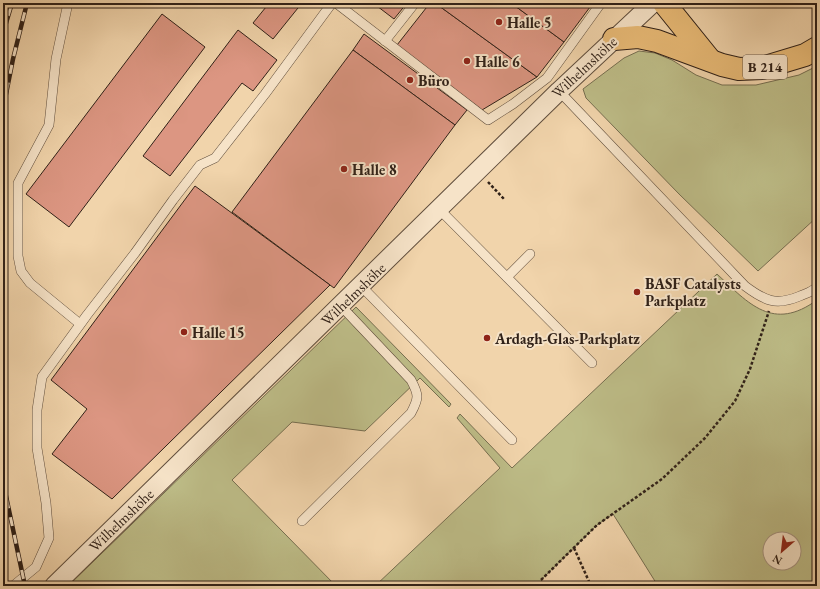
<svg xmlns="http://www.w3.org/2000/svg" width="820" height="589" viewBox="0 0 820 589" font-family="'EB Garamond',serif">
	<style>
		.green { fill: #bdbc87; stroke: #766e50; fill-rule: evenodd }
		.building { fill: #dc9682; stroke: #302118 }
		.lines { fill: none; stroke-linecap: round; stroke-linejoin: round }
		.service-casing { stroke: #604e3d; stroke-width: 10 }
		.minor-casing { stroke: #604e3d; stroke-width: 20 }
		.trunk-casing { stroke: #302118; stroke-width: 24 }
		.path { stroke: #302118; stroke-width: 2.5; stroke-dasharray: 3 2; stroke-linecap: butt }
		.service { stroke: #f6e3c8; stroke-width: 9 }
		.minor { stroke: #f6e3c8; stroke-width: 18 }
		.trunk { stroke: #e8ba76; stroke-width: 22 }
		.rail-casing { stroke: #302118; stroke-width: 4.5 }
		.rail { stroke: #f6e3c8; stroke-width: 3; stroke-dasharray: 9; stroke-linecap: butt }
		.poi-dot { fill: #8f2418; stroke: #f6e3c8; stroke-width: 1.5 }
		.labels { text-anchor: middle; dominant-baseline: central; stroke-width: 4; stroke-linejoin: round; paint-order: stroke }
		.shield { fill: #f6e3c8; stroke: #6b5b4d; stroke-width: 1 }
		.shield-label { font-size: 14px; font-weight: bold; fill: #302118 }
		.poi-label { font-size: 15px; font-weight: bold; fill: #302118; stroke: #f6e3c8; text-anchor: start }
		.street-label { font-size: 15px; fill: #302118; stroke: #f6e3c8 }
	</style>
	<rect width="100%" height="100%" fill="#f1d4ab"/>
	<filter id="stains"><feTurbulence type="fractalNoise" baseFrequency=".005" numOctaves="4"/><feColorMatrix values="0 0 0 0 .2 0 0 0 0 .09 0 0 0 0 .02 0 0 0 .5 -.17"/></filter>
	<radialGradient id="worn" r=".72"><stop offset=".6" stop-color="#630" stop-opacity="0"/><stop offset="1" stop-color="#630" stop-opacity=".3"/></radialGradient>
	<g class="green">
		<polygon points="639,51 655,53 672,60 696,75 722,85 756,85 799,75 817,66 817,217 758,271 679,194 586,98 583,89 624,58"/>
		<path d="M 717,274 C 749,304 773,332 817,300 L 817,586 L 658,586 L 613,514 L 597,525 L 541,580 L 546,586 L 375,586 L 500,468 L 457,418 L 460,414 L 512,468 ZM 770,539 L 794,539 L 794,563 L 770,563 Z"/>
		<polygon points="356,307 451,404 449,407 420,378 365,431 292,422 232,480 336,586 68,586"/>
	</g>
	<g class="building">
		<polygon points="261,3 302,3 273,39 253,23 266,7"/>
		<polygon points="373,3 407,3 394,19"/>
		<polygon points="430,3 435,3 537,77 482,110 397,45"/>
		<polygon points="435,3 511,3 564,42 537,77"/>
		<polygon points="511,3 584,3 590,7 564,42"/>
		<polygon points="162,14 205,47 69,227 26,194"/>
		<polygon points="238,30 277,60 253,91 242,83 170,176 143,156"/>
		<polygon points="364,34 467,110 455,125 353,50"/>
		<polygon points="353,50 455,125 334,288 232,212"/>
		<polygon points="195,186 330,285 112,499 52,454 87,409 51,380"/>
	</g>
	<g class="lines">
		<g class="service-casing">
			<g id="service">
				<polyline points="68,3 56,59 49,125 18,183 18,256 21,271 30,283 80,324"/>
				<polyline points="336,3 488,120 513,104 547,78 601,3"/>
				<polyline points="385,41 415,3"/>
				<path d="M 559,91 L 745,286 C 765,301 776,306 800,296 C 807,293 812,292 817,287"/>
				<polyline points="439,209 592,363"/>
				<polyline points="507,277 530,254"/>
				<polyline points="361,286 512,440"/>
				<path d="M 302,521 L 411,413 C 419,398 419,395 411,380 L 341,306"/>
				<polyline points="13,586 36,567 49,538 46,503 37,448 37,410 42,377 87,315 135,253 173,200 200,165 215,158 265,94 332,3"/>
			</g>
		</g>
		<g class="minor-casing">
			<polyline id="minor" points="54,586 559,91 653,3"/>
		</g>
		<g class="trunk-casing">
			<g id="trunk">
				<polyline points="664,3 710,60"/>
				<polyline points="614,39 638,37 657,41 722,65 739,69 762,68 805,55 817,48"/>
			</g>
		</g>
		<g class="path">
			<polyline points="488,182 504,199"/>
			<polyline points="574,548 591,586"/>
			<polyline points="541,580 597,525 662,479 705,438 735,401 750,369 769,311"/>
		</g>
		<use href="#service" class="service"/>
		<use href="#minor" class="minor"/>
		<use href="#trunk" class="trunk"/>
		<g class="rail-casing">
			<g id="rail">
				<polyline points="3,33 12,3"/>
				<polyline points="3,109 13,59 27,3"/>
				<polyline points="3,482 25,586"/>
				<polyline points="3,571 6,586"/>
			</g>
		</g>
		<use href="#rail" class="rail"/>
	</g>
	<g class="poi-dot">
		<circle cx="499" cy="22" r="4"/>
		<circle cx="467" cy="61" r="4"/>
		<circle cx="410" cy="80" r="4"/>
		<circle cx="344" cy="169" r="4"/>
		<circle cx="637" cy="292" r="4"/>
		<circle cx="184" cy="332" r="4"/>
		<circle cx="487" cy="338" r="4"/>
	</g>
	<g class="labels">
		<rect class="shield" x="743" y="55" width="44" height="24" rx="3"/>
		<g class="shield-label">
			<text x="765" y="67">B 214</text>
		</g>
		<g class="poi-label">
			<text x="507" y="22">Halle 5</text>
			<text x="475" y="61">Halle 6</text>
			<text x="418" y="80">Büro</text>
			<text x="352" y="169">Halle 8</text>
			<text x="645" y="283">BASF Catalysts<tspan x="645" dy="17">Parkplatz</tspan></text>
			<text x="192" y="332">Halle 15</text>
			<text x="495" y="338">Ardagh-Glas-Parkplatz</text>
		</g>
		<g class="street-label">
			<text transform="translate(584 67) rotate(-43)">Wilhelmshöhe</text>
			<text transform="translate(353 294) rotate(-44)">Wilhelmshöhe</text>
			<text transform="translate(121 520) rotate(-44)">Wilhelmshöhe</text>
		</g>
	</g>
	<rect width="820" height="589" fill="none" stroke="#f1d4ab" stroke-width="16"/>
	<rect x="4" y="4" width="812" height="581" fill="none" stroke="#302118" stroke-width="2"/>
	<rect x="8" y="8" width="804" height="573" fill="none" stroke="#302118"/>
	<g transform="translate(782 551) rotate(208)"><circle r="19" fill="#f6e3c8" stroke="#a79582"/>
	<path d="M0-3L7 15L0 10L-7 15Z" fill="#8f2418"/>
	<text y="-6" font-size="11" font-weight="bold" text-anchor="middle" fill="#302118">N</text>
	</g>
	<rect width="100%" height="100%" filter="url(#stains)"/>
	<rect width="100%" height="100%" fill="url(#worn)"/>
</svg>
